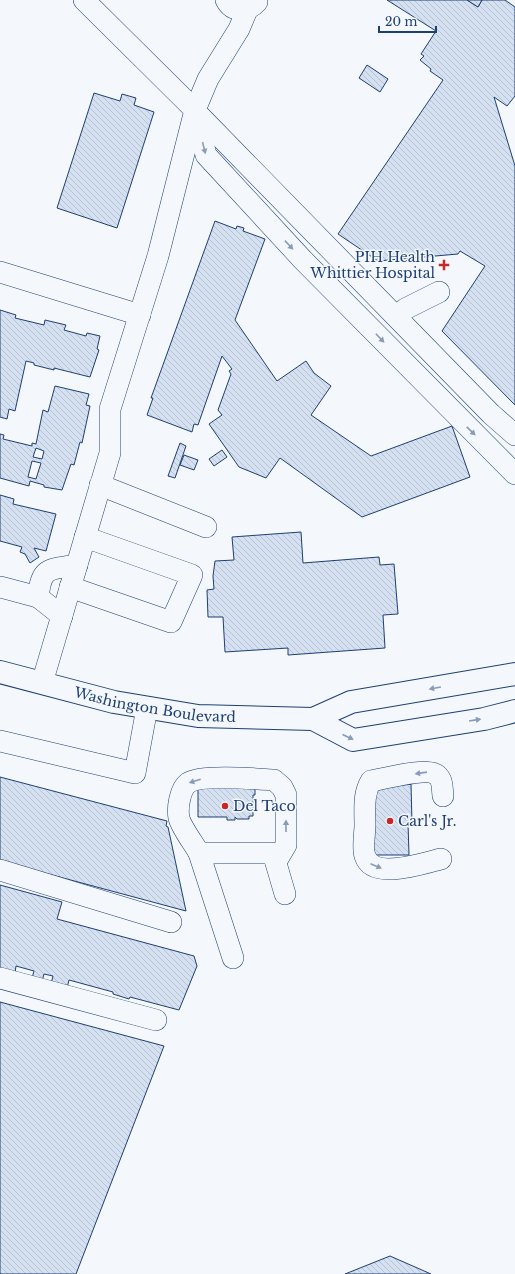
<svg xmlns="http://www.w3.org/2000/svg" width="515" height="1274" viewBox="0 0 515 1274" font-family="'Libre Baskerville',serif">
	<style>
		.building { fill: url(#building-back-hatch); stroke: #1d3f73; fill-rule: evenodd }
		.lines { fill: none; stroke-linecap: round; stroke-linejoin: round }
		.minor-casing { stroke: #1d3f73; stroke-width: 22 }
		.major-casing { stroke: #1d3f73; stroke-width: 24 }
		.minor { stroke: #f4f7fb; stroke-width: 21 }
		.major { stroke: #f4f7fb; stroke-width: 22 }
		.oneway { fill: #889bb7 }
		.poi-dot { fill: #c62828; stroke: #f4f7fb; stroke-width: 1.5 }
		.labels { text-anchor: middle; dominant-baseline: central; stroke-width: 3; stroke-linejoin: round; paint-order: stroke }
		.poi-label { font-size: 14px; fill: #1d3f73; stroke: #f4f7fb; text-anchor: start }
		.street-label { font-size: 14px; fill: #1d3f73; stroke: #f4f7fb }
	</style>
	<defs>
		<pattern id="building-back-hatch" width="6" height="6" patternUnits="userSpaceOnUse"><rect width="6" height="6" fill="#d5e0f0"/><path d="M-1 5l2 2M0 0l6 6M5-1l2 2" fill="none" stroke="#b6c1d1"/></pattern>
	</defs>
	<rect width="100%" height="100%" fill="#f4f7fb"/>
	<g class="building">
		<polygon points="387,0 467,0 478,7 482,0 505,0 515,7 515,96 507,106 494,97 515,166 515,405 442,331 485,266 460,251 458,254 378,261 338,234 443,80 430,71 431,69 420,60 424,56 421,54 436,31"/>
		<polygon points="467,0 482,0 478,7"/>
		<polygon points="367,65 388,79 380,92 359,78"/>
		<polygon points="94,93 120,101 122,94 136,98 134,105 154,112 117,228 57,208"/>
		<polygon points="215,221 236,229 237,226 244,228 243,231 265,239 235,320 277,381 306,361 314,373 331,386 311,415 371,456 452,426 470,477 362,517 280,458 266,478 239,467 209,424 222,415 218,410 231,374 229,371 232,369 222,356 198,425 194,424 192,432 147,415 153,398 151,398"/>
		<polygon points="0,310 16,315 15,318 44,325 45,320 66,325 64,330 86,336 87,333 100,336 97,349 99,350 90,377 54,368 54,370 34,365 34,363 26,361 15,411 9,409 7,419 0,417"/>
		<path d="M 55,386 L 89,394 L 86,405 L 90,406 L 82,443 L 80,442 L 74,465 L 71,464 L 62,490 L 44,487 L 44,485 L 30,481 L 29,486 L 0,478 L 0,434 L 4,435 L 3,439 L 32,446 L 32,443 L 36,444 L 43,410 L 48,412 ZM 36,448 L 44,451 L 42,459 L 33,457 ZM 32,461 L 41,463 L 36,479 L 28,477 Z"/>
		<polygon points="180,443 186,446 175,478 168,476"/>
		<polygon points="222,450 227,457 214,466 209,459"/>
		<polygon points="184,455 198,460 194,470 180,465"/>
		<polygon points="0,495 14,499 13,504 56,514 46,551 34,548 39,557 30,563 25,554 20,552 22,547 0,541"/>
		<polygon points="301,532 303,563 379,557 380,565 394,564 398,614 383,615 385,648 288,655 288,648 225,652 223,617 208,617 207,590 214,589 213,576 215,561 234,560 232,537"/>
		<polygon points="0,777 167,821 166,826 168,827 186,911 0,861"/>
		<polygon points="411,784 412,823 408,823 409,855 369,855 373,789"/>
		<polygon points="198,786 255,786 255,795 253,795 253,816 249,816 249,819 237,819 235,817 235,820 227,820 227,817 198,817"/>
		<polygon points="0,885 62,902 57,919 194,956 197,966 179,1010 130,997 129,999 113,994 113,992 69,980 67,988 51,984 53,976 44,974 42,981 32,978 34,971 16,966 15,973 0,969"/>
		<polygon points="0,1002 164,1046 76,1274 0,1274"/>
		<polygon points="390,1256 431,1274 345,1274"/>
	</g>
	<g class="lines">
		<g class="minor-casing">
			<g id="minor">
				<path d="M 226,0 C 233,13 248,12 257,2"/>
				<polyline points="247,10 239,29 208,79 195,110 206,155 303,260 515,474"/>
				<polyline points="195,111 491,414 515,435"/>
				<polyline points="0,272 140,315"/>
				<polyline points="405,309 439,292"/>
				<polyline points="100,485 206,527"/>
				<polyline points="0,587 38,597"/>
				<polyline points="70,587 171,622 192,575 85,537"/>
				<path d="M 62,616 L 38,597 C 42,566 48,570 77,565"/>
				<polyline points="42,683 110,453 110,409 158,256 195,110 84,0"/>
				<polyline points="0,741 135,773 147,708"/>
				<path d="M 199,853 C 194,844 181,827 179,818 C 177,808 180,789 188,783 C 200,774 258,779 274,780 L 282,787 L 286,795 L 286,845 L 276,862"/>
				<path d="M 441,859 C 424,863 373,881 365,856 C 362,848 365,834 365,825 C 365,809 363,794 371,781 C 384,779 427,767 437,775 C 443,780 442,788 443,796"/>
				<polyline points="0,870 171,922"/>
				<polyline points="233,958 199,853 273,853 285,894"/>
				<polyline points="0,978 156,1020"/>
			</g>
		</g>
		<g class="major-casing">
			<g id="major">
				<path id="s1" d="M 0,672 L 114,702 L 198,716 L 313,719 L 353,740 L 484,719 L 515,711"/>
				<polyline points="313,719 351,702 515,674"/>
			</g>
		</g>
		<use href="#minor" class="minor"/>
		<use href="#major" class="major"/>
	</g>
	<defs><path id="oneway-solid" d="M-6-.8H1V-3.2L6.5 0L1 3.2V.8H-6Z"/></defs>
	<g class="oneway">
		<use href="#oneway-solid" transform="translate(204 148) rotate(76)"/>
		<use href="#oneway-solid" transform="translate(289 245) rotate(47)"/>
		<use href="#oneway-solid" transform="translate(380 338) rotate(46)"/>
		<use href="#oneway-solid" transform="translate(471 431) rotate(44)"/>
		<use href="#oneway-solid" transform="translate(435 688) rotate(170)"/>
		<use href="#oneway-solid" transform="translate(475 720) rotate(-9)"/>
		<use href="#oneway-solid" transform="translate(348 737) rotate(25)"/>
		<use href="#oneway-solid" transform="translate(421 773) rotate(172)"/>
		<use href="#oneway-solid" transform="translate(195 781) rotate(162)"/>
		<use href="#oneway-solid" transform="translate(286 826) rotate(-90)"/>
		<use href="#oneway-solid" transform="translate(376 866) rotate(23)"/>
	</g>
	<g class="poi-dot">
		<path d="M442 259h4v4h4v4h-4v4h-4v-4h-4v-4h4z"/>
		<circle cx="225" cy="806" r="4"/>
		<circle cx="390" cy="821" r="4"/>
	</g>
	<g class="labels">
		<g class="poi-label">
			<text x="435" y="257" text-anchor="end">PIH Health<tspan x="435" dy="16">Whittier Hospital</tspan></text>
			<text x="233" y="806">Del Taco</text>
			<text x="398" y="821">Carl's Jr.</text>
		</g>
		<g class="street-label">
			<text stroke="none"><textPath href="#s1" startOffset="159">Washington Boulevard</textPath></text>
		</g>
	</g>
	<path d="M379 26v6h57v-6" fill="none" stroke="#1d3f73" stroke-width="2"/>
	<text x="385" y="26" font-size="12" fill="#1d3f73" stroke="#f4f7fb" stroke-width="3" paint-order="stroke">20 m</text>
</svg>
